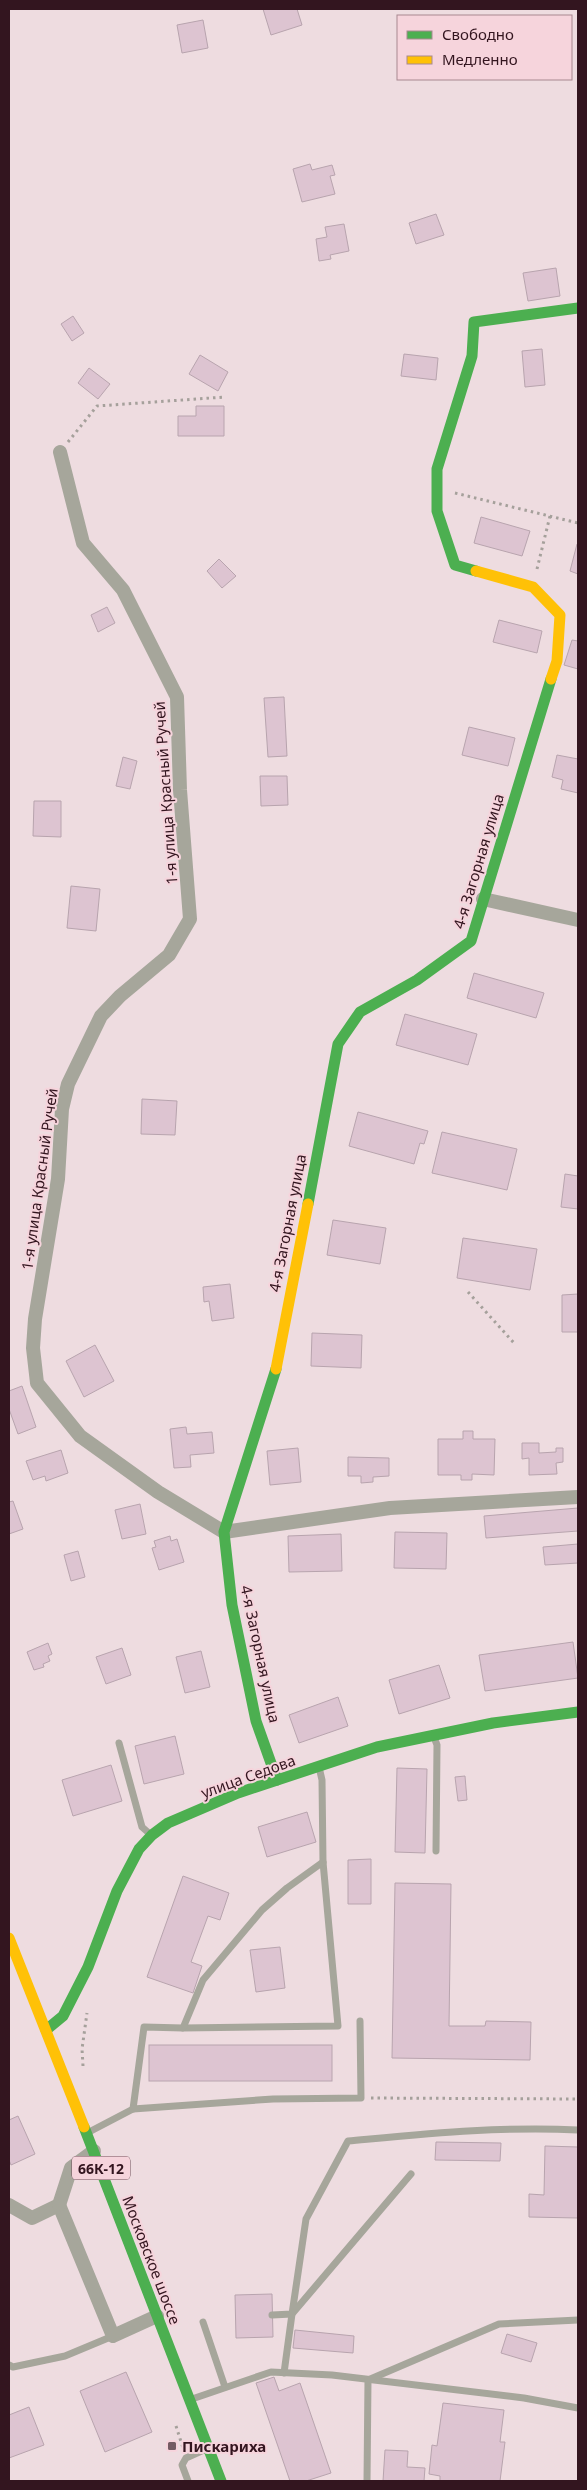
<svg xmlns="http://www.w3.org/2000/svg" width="587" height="2490" viewBox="0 0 587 2490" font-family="'Noto Sans',sans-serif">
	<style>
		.building { fill: #ddc4d1; stroke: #b8a4ae }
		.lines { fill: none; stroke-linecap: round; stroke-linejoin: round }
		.path { stroke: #a5a09b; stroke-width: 3; stroke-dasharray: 2.5 4; stroke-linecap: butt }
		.lane { stroke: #a6a69b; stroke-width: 7 }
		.street { stroke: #a6a69b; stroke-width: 14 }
		.fast { stroke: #4caf50; stroke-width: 11 }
		.slow { stroke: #ffc107; stroke-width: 11 }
		.poi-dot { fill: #745b63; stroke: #f6d4dc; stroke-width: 2 }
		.labels { text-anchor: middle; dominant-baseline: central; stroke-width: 4; stroke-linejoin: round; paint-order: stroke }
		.shield { fill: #f6d4dc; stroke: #6e4e58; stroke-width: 1 }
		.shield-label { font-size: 14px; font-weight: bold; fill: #33151f }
		.street-label { font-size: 15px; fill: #33151f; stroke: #f6d4dc }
		.poi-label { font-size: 15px; font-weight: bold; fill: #33151f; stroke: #f6d4dc; text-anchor: start }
	</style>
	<rect width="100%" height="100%" fill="#eedce0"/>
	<g class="building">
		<polygon points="263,9 297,9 302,25 271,35"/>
		<polygon points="203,20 208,48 182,53 177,25"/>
		<polygon points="310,164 312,170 332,165 335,175 330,176 335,194 302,202 293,169"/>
		<polygon points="436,214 444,235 416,244 409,223"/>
		<polygon points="344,224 349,251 330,255 331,259 319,261 316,239 327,237 325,227"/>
		<polygon points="556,268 560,296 528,301 523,273"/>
		<polygon points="73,316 84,333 72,341 61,324"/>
		<polygon points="542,349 545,385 525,387 522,351"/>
		<polygon points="404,354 438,358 436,380 401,376"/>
		<polygon points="200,355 228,372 218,391 189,374"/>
		<polygon points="89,368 110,384 98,399 78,383"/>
		<polygon points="196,406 224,406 224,436 178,436 178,416 196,416"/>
		<polygon points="481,517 530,531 522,556 474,543"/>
		<polygon points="577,544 578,544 578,574 570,571"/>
		<polygon points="219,559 236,576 222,588 207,571"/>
		<polygon points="107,607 115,623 98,632 91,615"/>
		<polygon points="499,620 542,631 537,653 493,642"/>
		<polygon points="572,640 578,641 578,669 564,665"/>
		<polygon points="284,697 287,756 268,757 264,698"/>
		<polygon points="469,727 515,738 508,766 462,755"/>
		<polygon points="557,755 578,759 578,793 561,789 563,780 552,777"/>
		<polygon points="123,757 137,761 130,789 116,786"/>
		<polygon points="260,776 287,776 288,805 261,806"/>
		<polygon points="34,801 61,801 61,837 33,836"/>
		<polygon points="71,886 100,889 96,931 67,928"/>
		<polygon points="474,973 544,993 536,1018 467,998"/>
		<polygon points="405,1014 477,1034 468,1065 396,1045"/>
		<polygon points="142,1099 177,1101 175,1135 141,1134"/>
		<polygon points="358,1112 428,1131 424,1144 420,1143 414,1164 349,1146"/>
		<polygon points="442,1132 517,1149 507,1190 432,1173"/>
		<polygon points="565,1174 578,1176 578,1209 561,1207"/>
		<polygon points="333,1220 386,1228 380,1264 327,1255"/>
		<polygon points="463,1238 537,1249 530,1290 457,1278"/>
		<polygon points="230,1284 234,1318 212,1321 209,1301 204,1302 203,1287"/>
		<polygon points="578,1294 578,1332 562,1332 562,1295"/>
		<polygon points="312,1333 362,1335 361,1368 311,1366"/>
		<polygon points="95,1345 114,1381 84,1397 66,1361"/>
		<polygon points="22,1386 36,1427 18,1434 9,1409 9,1391"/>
		<polygon points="186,1427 187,1434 212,1432 214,1453 190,1455 191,1467 174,1468 170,1429"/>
		<polygon points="463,1431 473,1431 473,1439 495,1439 494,1475 472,1474 472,1480 461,1480 461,1475 438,1475 438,1439 463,1439"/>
		<polygon points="522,1443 539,1443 539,1453 556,1452 556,1448 563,1448 563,1462 556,1463 557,1474 529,1475 529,1458 522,1459"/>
		<polygon points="298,1448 301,1482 270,1485 267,1451"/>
		<polygon points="61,1450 68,1473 46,1481 45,1476 33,1480 26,1461"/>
		<polygon points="348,1457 389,1458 389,1476 373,1477 373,1482 361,1483 361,1476 348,1476"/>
		<polygon points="13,1501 23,1529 9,1534 9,1502"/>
		<polygon points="140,1504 146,1534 122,1539 115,1510"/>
		<polygon points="578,1508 578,1531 486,1538 484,1516"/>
		<polygon points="395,1532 447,1533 446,1569 394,1568"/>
		<polygon points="341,1534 342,1571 289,1572 288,1536"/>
		<polygon points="170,1536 171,1541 177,1539 184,1562 159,1570 152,1548 156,1547 154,1541"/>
		<polygon points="578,1544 578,1563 545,1565 543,1547"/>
		<polygon points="78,1551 85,1577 71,1581 64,1555"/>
		<polygon points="573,1642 578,1678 485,1691 479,1655"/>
		<polygon points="48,1643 52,1654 48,1656 50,1661 43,1664 44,1667 34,1670 27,1652"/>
		<polygon points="122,1648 131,1675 106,1684 96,1657"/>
		<polygon points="201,1651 210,1687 185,1693 176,1657"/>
		<polygon points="439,1665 450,1698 399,1714 389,1680"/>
		<polygon points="338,1697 348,1726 299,1743 289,1715"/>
		<polygon points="175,1736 184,1774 144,1784 135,1746"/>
		<polygon points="111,1765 122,1801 73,1816 62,1780"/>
		<polygon points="397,1768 427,1769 425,1853 395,1852"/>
		<polygon points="465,1776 467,1800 458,1801 455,1777"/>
		<polygon points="307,1812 316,1842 267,1857 258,1827"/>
		<polygon points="371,1859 371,1904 348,1904 348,1860"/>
		<polygon points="183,1876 229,1893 220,1920 208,1916 191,1962 202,1966 193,1993 147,1977"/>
		<polygon points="395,1883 451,1884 449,2026 485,2026 486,2021 531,2022 530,2060 392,2058"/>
		<polygon points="280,1947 285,1988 256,1992 250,1950"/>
		<rect x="149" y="2045" width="183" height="36"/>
		<polygon points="18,2116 35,2154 11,2165 9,2160 9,2120"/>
		<polygon points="436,2142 501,2143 500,2161 435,2160"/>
		<polygon points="545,2146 578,2147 578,2218 529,2217 529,2194 544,2195"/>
		<polygon points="272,2294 273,2337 236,2338 235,2295"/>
		<polygon points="295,2330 354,2336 353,2353 293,2348"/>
		<polygon points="507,2334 537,2343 531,2362 501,2353"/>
		<polygon points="126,2372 152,2432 105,2452 80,2391"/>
		<polygon points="274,2377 279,2391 300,2383 331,2473 306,2481 290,2481 256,2383"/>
		<polygon points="443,2403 504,2410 500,2442 505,2442 500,2481 440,2481 440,2476 429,2474 432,2445 437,2446"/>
		<polygon points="29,2407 44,2445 9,2458 9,2415"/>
		<polygon points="385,2450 408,2451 407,2467 425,2468 424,2481 383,2481"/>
	</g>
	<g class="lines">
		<g class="path">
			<polyline points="68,442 97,406 225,397"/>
			<polyline points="455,493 578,523"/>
			<polyline points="537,569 550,516"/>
			<polyline points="468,1292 514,1343"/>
			<polyline points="83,2066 82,2049 87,2013"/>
			<polyline points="371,2098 578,2099"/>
			<polyline points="176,2426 183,2448"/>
		</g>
		<g class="lane">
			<polyline points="434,1737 437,1745 436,1851"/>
			<polyline points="119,1743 142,1827 151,1835"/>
			<polyline points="183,2028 338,2026 323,1862 322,1780 319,1767"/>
			<polyline points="133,2109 144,2027 183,2028 203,1980 262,1910 287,1888 323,1862"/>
			<polyline points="89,2132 133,2109 273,2099 361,2098 360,2021"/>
			<path d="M 272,2315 L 292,2314 L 306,2219 L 348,2141 C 425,2134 501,2126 578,2130"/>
			<polyline points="203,2322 225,2387"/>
			<polyline points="9,2365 13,2367 65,2356 113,2336"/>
			<polyline points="284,2373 292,2314 411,2174"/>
			<polyline points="192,2399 271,2372 332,2375 524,2398 578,2408"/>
			<polyline points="188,2481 182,2465 186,2458 206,2449"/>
			<polyline points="367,2481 368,2380 499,2324 578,2320"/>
		</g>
		<g class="street">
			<polyline points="60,452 83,543 123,590 177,697 180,790 190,919 169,955 120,996 101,1016 68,1084 62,1109 58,1179 35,1319 33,1348 37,1383 80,1436 158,1492 224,1532 390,1508 578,1497"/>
			<polyline points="483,899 578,920"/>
			<polyline points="9,2205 32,2218 59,2205 113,2336 157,2316"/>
			<polyline points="59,2205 71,2168 94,2151"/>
		</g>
		<g class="fast">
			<polyline points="476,571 455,565 437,511 437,469 472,356 474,322 578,308"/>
			<polyline points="308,1204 338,1044 360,1012 417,980 471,941 551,679"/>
			<polyline points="276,1369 224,1532 232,1605 256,1721 277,1780"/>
			<polyline points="46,2030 63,2016 88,1967 117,1891 139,1849 152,1835 168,1823 238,1793 377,1747 493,1723 578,1712"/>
			<polyline points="84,2127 221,2481"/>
		</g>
		<g class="slow">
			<polyline points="476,571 533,587 560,615 557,661 551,679"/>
			<polyline points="276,1369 308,1204"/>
			<polyline points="9,1938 84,2127"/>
		</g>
	</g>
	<rect class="poi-dot" x="167" y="2441" width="10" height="10" rx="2.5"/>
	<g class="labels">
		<rect class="shield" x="72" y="2156.5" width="58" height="23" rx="4"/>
		<g class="shield-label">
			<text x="101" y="2168">66К-12</text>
		</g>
		<g class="street-label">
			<text transform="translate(165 793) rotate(-94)">1-я улица Красный Ручей</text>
			<text transform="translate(478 861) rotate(-73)">4-я Загорная улица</text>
			<text transform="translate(39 1179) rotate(-82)">1-я улица Красный Ручей</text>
			<text transform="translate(287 1223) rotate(-79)">4-я Загорная улица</text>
			<text transform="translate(261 1654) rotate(78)">4-я Загорная улица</text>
			<text transform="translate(248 1776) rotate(-20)">улица Седова</text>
			<text transform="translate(152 2260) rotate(69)">Московское шоссе</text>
		</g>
		<g class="poi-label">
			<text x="182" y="2446">Пискариха</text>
		</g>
	</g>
	<rect width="587" height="2490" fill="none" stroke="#33151f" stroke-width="20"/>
	<rect x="397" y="15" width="175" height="65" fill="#f6d4dc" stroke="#a88890"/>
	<rect x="407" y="31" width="25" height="8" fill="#4caf50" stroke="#a88890"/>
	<text x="442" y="40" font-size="15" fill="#33151f">Свободно</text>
	<rect x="407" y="56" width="25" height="8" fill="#ffc107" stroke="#a88890"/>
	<text x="442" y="65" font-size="15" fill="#33151f">Медленно</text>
</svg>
